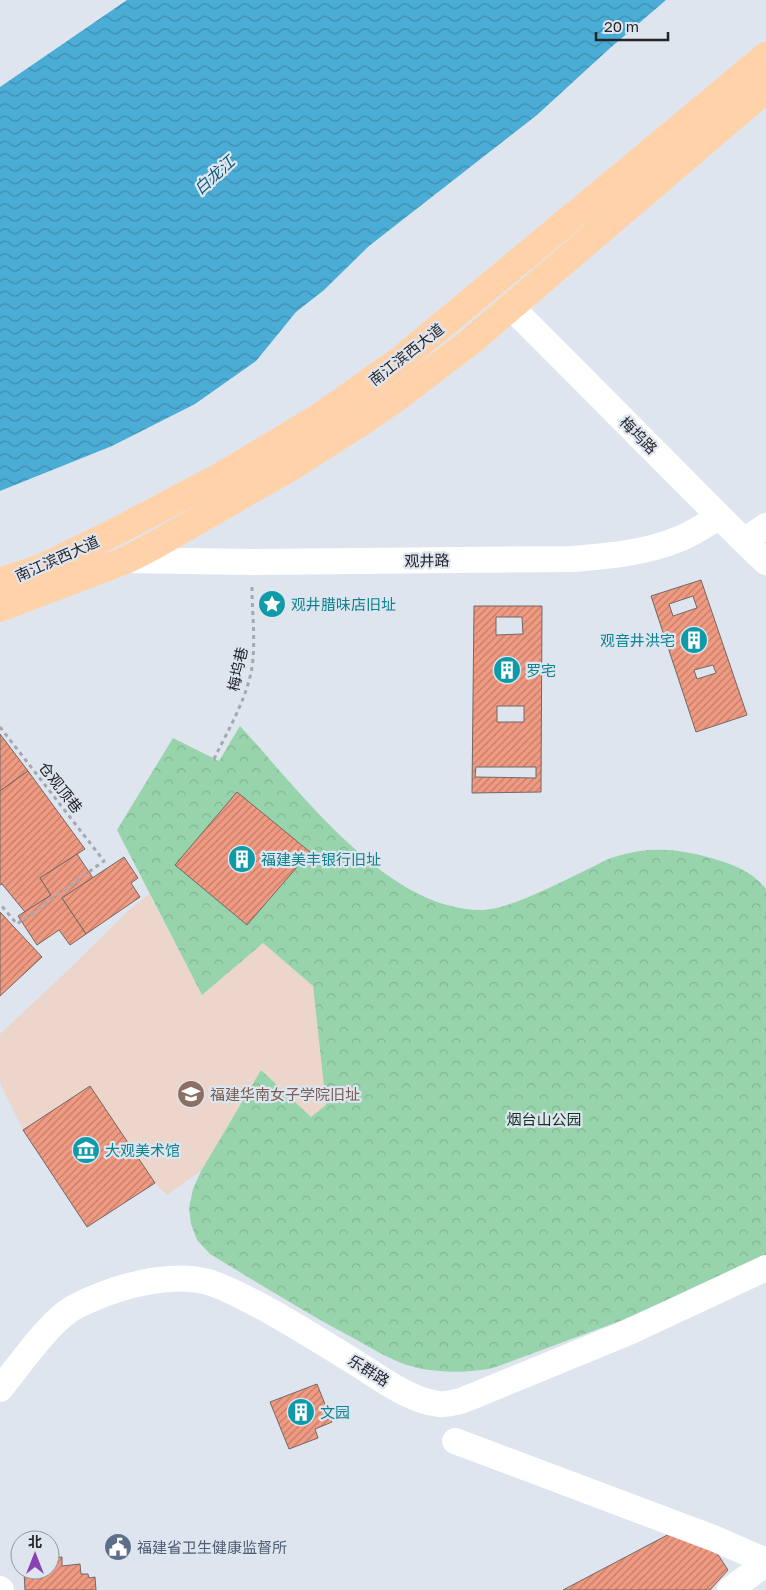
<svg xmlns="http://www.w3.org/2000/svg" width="766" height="1590" viewBox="0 0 766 1590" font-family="'Golos Text','Noto Sans SC',sans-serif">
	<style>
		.education { fill: #ecd5ca }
		.park { fill: url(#park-crowns) }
		.water { fill: url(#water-waves) }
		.building { fill: url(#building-hatch); stroke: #726865; fill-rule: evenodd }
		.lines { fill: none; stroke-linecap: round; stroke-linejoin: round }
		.path { stroke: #a4a8b0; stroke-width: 3; stroke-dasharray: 4 4; stroke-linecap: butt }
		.minor { stroke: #fff; stroke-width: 26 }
		.major { stroke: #ffd2aa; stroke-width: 28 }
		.labels { text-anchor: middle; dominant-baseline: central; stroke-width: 4.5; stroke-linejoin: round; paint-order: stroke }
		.street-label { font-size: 15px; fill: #232529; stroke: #dfe5ee }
		.culture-label { font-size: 15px; fill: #0d838f; stroke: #dfe5ee; text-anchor: start }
		.education-label { font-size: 15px; fill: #785e54; stroke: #dfe5ee; text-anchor: start }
		.park-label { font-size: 15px; fill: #113420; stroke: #dfe5ee }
		.service-label { font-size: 15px; fill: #4e5e75; stroke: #dfe5ee; text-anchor: start }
		.water-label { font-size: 16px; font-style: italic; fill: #0c5b78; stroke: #dfe5ee }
	</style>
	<defs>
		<pattern id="park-crowns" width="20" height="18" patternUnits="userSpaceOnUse" patternTransform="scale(1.25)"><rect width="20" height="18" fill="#97d4ac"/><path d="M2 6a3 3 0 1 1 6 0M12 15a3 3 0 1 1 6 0" fill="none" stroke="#82b694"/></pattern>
		<pattern id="water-waves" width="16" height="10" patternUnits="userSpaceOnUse" patternTransform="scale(1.25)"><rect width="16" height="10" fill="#4badd6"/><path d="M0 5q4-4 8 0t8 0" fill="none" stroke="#3e8dae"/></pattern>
		<pattern id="building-hatch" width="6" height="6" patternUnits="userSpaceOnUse" patternTransform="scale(1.25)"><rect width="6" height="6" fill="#f09a82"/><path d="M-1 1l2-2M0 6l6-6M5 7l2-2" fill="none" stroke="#c27d6a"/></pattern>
	</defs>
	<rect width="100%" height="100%" fill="#dfe5ee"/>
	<polygon class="education" points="149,894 202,995 263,943 313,986 326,1105 311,1118 261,1070 201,1171 167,1195 155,1183 90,1086 23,1130 0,1083 0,1034 64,974 128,911"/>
	<path class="park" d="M 240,726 C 294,785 368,883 447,905 C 458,908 470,910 481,910 C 509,910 563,881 590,868 C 599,864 608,858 618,856 C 649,846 680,849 711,858 C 732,864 752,871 766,889 L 766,1256 L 620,1321 L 493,1368 C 468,1373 443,1373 418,1368 C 395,1363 375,1350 355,1339 C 306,1313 258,1283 210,1254 L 197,1240 L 191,1224 L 189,1208 L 193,1189 L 201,1171 L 261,1070 L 311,1117 L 326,1105 L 313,986 L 263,943 L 202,995 L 117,830 L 173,738 L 219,761 Z"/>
	<polygon class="water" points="127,0 666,0 609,49 537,115 369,246 324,290 296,312 256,361 195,404 112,446 0,491 0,87"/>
	<g class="building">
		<path d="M 701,580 L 747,715 L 696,732 L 651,596 ZM 693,596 L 697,608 L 673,616 L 669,604 ZM 713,665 L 716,673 L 697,679 L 694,670 Z"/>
		<path d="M 474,606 L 542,606 L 541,792 L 472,793 ZM 496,617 L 522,617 L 523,634 L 496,635 ZM 497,706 L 524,706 L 524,722 L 497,722 ZM 476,767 L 536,767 L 536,778 L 475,777 Z"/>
		<polygon points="0,734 28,771 0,791"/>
		<polygon points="28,771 85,849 40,878 51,895 25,912 2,884 0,885 0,791"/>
		<polygon points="237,792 310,852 247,925 175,865"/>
		<polygon points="77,854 93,878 62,898 86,934 70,945 59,930 37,945 18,916 51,895 40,878"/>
		<polygon points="124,857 138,878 131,883 140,897 86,934 62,898"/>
		<polygon points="0,912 42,957 0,996"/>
		<polygon points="90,1086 155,1183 87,1227 23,1130"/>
		<polygon points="317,1384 332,1422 315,1429 318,1438 289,1449 270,1402"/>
		<polygon points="675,1531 711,1544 728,1570 710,1590 563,1590"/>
		<polygon points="62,1557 62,1566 80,1564 81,1574 88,1574 89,1578 95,1577 96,1590 25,1590 24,1572 31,1572 31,1570 50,1570 50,1558"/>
	</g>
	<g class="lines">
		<g class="path">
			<polyline points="0,727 104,861 17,924 0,904"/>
			<path d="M 214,759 C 229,728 250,694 253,659 C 255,635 252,611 252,587"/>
		</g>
		<g class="minor">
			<polyline points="511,307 744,541 766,562"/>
			<polyline points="744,541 766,526"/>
			<path d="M 126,560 L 252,562 L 573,559 C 609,556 645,553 679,539 C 693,534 706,524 719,517"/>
			<path d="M 0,1389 C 19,1366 44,1329 67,1312 C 81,1302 99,1296 115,1290 C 144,1281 178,1274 208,1282 C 225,1287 241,1296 257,1304 C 294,1324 329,1346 364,1368 C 386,1382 412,1401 439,1404 C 446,1405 454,1402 461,1401 L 629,1332 L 766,1268"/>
			<polyline points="455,1441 713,1538 766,1561"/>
			<polyline points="0,1589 1,1590"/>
			<polyline points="730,1590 766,1563"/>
		</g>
		<g class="major">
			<polyline points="0,582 41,568 121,529 223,475 318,418 399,361 766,56"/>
			<polyline points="0,608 126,560 155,545 291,467 360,423 403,393 471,341 766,89"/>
		</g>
	</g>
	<defs>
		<g id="sight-disc" transform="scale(1.4375)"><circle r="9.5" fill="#0f9aa8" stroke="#dfe5ee"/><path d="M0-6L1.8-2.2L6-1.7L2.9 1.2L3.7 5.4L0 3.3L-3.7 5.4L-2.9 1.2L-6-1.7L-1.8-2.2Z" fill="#fff"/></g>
		<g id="building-disc" transform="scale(1.4375)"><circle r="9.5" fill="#0f9aa8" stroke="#dfe5ee"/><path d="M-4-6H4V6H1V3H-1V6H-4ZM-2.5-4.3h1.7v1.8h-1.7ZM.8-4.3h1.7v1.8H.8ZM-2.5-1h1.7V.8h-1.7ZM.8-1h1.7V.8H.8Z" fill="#fff"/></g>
		<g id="school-disc" transform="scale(1.4375)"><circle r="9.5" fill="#8d6e63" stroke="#dfe5ee"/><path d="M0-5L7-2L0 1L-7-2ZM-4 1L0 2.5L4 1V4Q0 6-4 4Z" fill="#fff"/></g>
		<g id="museum-disc" transform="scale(1.4375)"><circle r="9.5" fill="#0f9aa8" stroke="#dfe5ee"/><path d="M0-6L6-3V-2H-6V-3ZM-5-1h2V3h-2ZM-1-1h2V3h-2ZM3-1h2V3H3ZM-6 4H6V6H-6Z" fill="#fff"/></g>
		<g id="civic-disc" transform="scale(1.4375)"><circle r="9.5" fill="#5c6f8a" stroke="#dfe5ee"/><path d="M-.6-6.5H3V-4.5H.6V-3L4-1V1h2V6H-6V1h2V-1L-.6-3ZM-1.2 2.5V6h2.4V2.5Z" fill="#fff"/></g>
	</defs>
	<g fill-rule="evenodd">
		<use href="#sight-disc" x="272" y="604"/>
		<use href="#building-disc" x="694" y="640"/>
		<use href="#building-disc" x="507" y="670"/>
		<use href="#building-disc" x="242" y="859"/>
		<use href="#school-disc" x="191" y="1094"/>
		<use href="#museum-disc" x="86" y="1150"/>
		<use href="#building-disc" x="301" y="1412"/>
		<use href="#civic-disc" x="118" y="1547"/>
	</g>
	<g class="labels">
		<g class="street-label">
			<text transform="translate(406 354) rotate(-38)">南江滨西大道</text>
			<text transform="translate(639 435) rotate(45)">梅坞路</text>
			<text transform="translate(57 558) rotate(-24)">南江滨西大道</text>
			<text transform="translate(427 560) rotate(-1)">观井路</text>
			<text transform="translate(237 669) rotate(-78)">梅坞巷</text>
			<text transform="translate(61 787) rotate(52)">仓观顶巷</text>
			<text transform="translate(369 1370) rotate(32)">乐群路</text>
		</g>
		<g class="culture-label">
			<text x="291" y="604">观井腊味店旧址</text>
			<text x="675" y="640" text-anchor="end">观音井洪宅</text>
			<text x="526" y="670">罗宅</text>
			<text x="261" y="859">福建美丰银行旧址</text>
			<text x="105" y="1150">大观美术馆</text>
			<text x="320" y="1412">文园</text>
		</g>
		<g class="education-label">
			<text x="210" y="1094">福建华南女子学院旧址</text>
		</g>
		<g class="park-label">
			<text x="544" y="1119">烟台山公园</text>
		</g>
		<g class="service-label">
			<text x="137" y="1547">福建省卫生健康监督所</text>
		</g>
		<g class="water-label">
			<text transform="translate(214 175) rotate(-42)">白龙江</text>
		</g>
	</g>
	<g transform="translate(35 1555)"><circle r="24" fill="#dfe5ee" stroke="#94989f"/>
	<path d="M0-4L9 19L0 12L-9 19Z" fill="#8c41b3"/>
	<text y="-8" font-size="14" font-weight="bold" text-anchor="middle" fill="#232529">北</text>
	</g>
	<path d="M596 32v8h72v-8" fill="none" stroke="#232529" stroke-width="2.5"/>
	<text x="604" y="32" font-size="15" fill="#232529" stroke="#dfe5ee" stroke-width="4" paint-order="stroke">20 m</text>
</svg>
